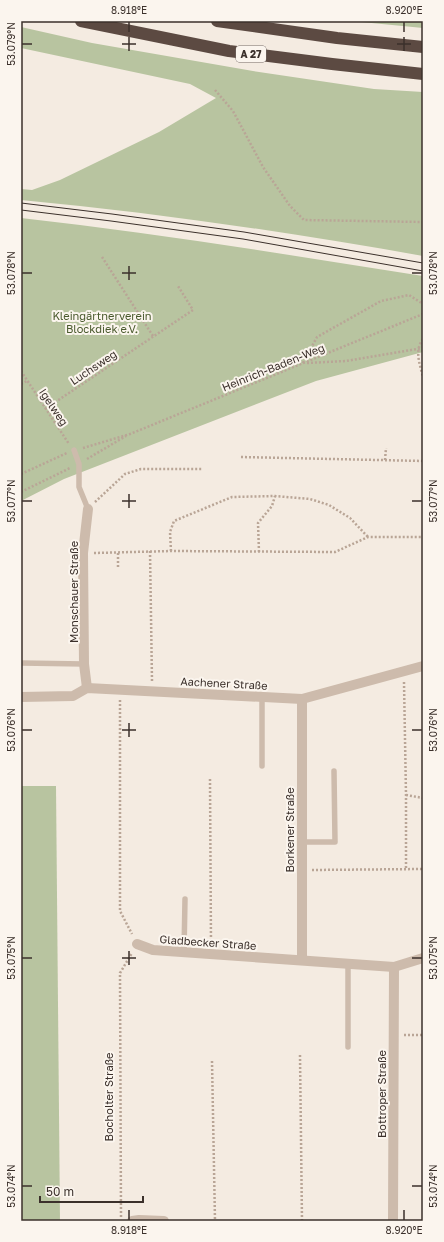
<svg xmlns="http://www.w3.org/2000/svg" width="444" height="1242" viewBox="0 0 444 1242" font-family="'Golos Text',sans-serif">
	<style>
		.green { fill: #b8c4a0 }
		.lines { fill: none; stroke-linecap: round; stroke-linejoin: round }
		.path { stroke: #b9a596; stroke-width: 2.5; stroke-dasharray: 2 2; stroke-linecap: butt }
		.service { stroke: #cdbbac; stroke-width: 5.5 }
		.minor { stroke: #cdbbac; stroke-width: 10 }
		.motorway { stroke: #5c4a42; stroke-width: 12 }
		.tram { stroke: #3b302b; stroke-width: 1 }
		.ticks { fill: none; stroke: #3b302b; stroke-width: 1.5 }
		.labels { text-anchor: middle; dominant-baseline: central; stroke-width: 4; stroke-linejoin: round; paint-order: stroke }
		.shield { fill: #fbf5ee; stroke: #756b66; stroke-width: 1 }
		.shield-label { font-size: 10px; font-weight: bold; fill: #3b302b }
		.park-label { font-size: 11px; fill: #4a5a2e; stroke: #fbf5ee }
		.street-label { font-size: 11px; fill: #3b302b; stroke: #fbf5ee }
		.neatline { fill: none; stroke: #3b302b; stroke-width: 1.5 }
		.ticks-label { font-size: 10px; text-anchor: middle; fill: #3b302b }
	</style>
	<rect width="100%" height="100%" fill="#f4ebe1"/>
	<g class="green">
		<polygon points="351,21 423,21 423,28"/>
		<path d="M 21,27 L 92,43 L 253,71 L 374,89 L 423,92 L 423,256 C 290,232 156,213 21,200 L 21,189 L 32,190 L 60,180 L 159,132 L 216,98 L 190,84 L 21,48 Z"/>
		<path d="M 21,218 C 156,233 289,255 423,276 L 423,352 L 316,381 L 64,479 L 21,501 Z"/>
		<polygon points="21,786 56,786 60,1221 21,1221"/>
	</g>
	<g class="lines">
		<g class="path">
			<polyline points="215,90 233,111 263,167 290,206 304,220 423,222"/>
			<polyline points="102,257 153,336"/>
			<path d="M 423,339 C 414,350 420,365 423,377"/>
			<polyline points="303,363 317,337 381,301 409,295 423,304"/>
			<polyline points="307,363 346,361 423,348"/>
			<polyline points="21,371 69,444"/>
			<polyline points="21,384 27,381"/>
			<polyline points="45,409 193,310 178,286"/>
			<polyline points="83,448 130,434 423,314"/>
			<polyline points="241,457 423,461"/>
			<polyline points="87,459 126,436"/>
			<polyline points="385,460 386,448"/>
			<polyline points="21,474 67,453"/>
			<polyline points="21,492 70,468"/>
			<polyline points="95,502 125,474 141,469 203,469"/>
			<polyline points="150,551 152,681"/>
			<polyline points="171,551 170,532 174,521 232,497 275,496 310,499 329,505 350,518 368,537"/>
			<polyline points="259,552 258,523 272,506 275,496"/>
			<polyline points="94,553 171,551 335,552 368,537 423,537"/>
			<polyline points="118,553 118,569"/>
			<polyline points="404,682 406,795 406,869"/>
			<polyline points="120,700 120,911 132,934"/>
			<polyline points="210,779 211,944"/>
			<polyline points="406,795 423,798"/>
			<polyline points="312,870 423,869"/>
			<polyline points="404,1035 423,1035"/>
			<polyline points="300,1055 302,1221"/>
			<polyline points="212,1061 215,1221"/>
			<polyline points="121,1217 120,973 132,953"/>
		</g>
		<g class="service">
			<polyline points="74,450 79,464 79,487 88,509"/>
			<polyline points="21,663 84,664"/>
			<polyline points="262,697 262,766"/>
			<polyline points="301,842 335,842 334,771"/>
			<polyline points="184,952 185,899"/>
			<polyline points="348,1047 348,964"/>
		</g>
		<g class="minor">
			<polyline points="87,688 84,664 83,553 88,509"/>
			<polyline points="21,697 73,696 87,688 302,699 423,666"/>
			<polyline points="302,699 302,960"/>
			<polyline points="137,944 153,950 394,967 423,958"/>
			<polyline points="132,1221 139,1220 164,1221"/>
			<polyline points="393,1221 394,967"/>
		</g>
		<g class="motorway">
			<polyline points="81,21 229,51 332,64 423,74"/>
			<polyline points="217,21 337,38 423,47"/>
		</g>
		<g class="tram">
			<polyline points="21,203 112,214 244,232 423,263"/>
			<polyline points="21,210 111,221 243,239 423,271"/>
		</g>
	</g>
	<path class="ticks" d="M 129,22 L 129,32M 404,22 L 404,32M 129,37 L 129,51M 404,37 L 404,51M 22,44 L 32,44M 122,44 L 136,44M 397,44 L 411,44M 129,266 L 129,280M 22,273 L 32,273M 122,273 L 136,273M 412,273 L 422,273M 129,494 L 129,508M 22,501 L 32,501M 122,501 L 136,501M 412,501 L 422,501M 129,723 L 129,737M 22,730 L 32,730M 122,730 L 136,730M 412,730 L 422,730M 129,951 L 129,965M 22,958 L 32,958M 122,958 L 136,958M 412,958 L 422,958M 22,1186 L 32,1186M 412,1186 L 422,1186M 129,1210 L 129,1220M 404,1210 L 404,1220"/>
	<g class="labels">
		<rect class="shield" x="236" y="46" width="30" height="16" rx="3"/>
		<g class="shield-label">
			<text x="251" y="54">A 27</text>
		</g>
		<g class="park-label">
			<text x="102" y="315">Kleingärtnerverein<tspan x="102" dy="13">Blockdiek e.V.</tspan></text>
		</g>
		<g class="street-label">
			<text transform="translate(93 367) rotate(-34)">Luchsweg</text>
			<text transform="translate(273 367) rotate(-22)">Heinrich-Baden-Weg</text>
			<text transform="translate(54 407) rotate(56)">Igelweg</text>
			<text transform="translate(73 592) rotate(-90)">Monschauer Straße</text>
			<text transform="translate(224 683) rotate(3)">Aachener Straße</text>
			<text transform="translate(289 830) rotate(-90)">Borkener Straße</text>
			<text transform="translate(208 942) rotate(4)">Gladbecker Straße</text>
			<text transform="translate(381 1094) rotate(-90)">Bottroper Straße</text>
			<text transform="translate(108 1097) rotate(-90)">Bocholter Straße</text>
		</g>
	</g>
	<rect width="444" height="1242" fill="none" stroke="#fbf5ee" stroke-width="44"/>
	<path d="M40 1196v6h103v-6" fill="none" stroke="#3b302b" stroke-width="2"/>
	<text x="46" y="1196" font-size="12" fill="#3b302b" stroke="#fbf5ee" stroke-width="3" paint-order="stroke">50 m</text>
	<rect x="22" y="22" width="400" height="1198" class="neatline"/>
	<g class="ticks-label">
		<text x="129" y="14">8.918°E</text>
		<text x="404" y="14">8.920°E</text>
		<text transform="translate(11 44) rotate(-90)" y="4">53.079°N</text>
		<text transform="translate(11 273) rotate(-90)" y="4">53.078°N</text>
		<text transform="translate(433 273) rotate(-90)" y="4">53.078°N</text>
		<text transform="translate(11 501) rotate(-90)" y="4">53.077°N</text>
		<text transform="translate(433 501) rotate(-90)" y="4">53.077°N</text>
		<text transform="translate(11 730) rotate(-90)" y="4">53.076°N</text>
		<text transform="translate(433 730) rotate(-90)" y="4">53.076°N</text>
		<text transform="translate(11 958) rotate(-90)" y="4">53.075°N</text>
		<text transform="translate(433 958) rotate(-90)" y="4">53.075°N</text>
		<text transform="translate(11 1186) rotate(-90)" y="4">53.074°N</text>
		<text transform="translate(433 1186) rotate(-90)" y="4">53.074°N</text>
		<text x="129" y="1234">8.918°E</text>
		<text x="404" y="1234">8.920°E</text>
	</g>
</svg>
